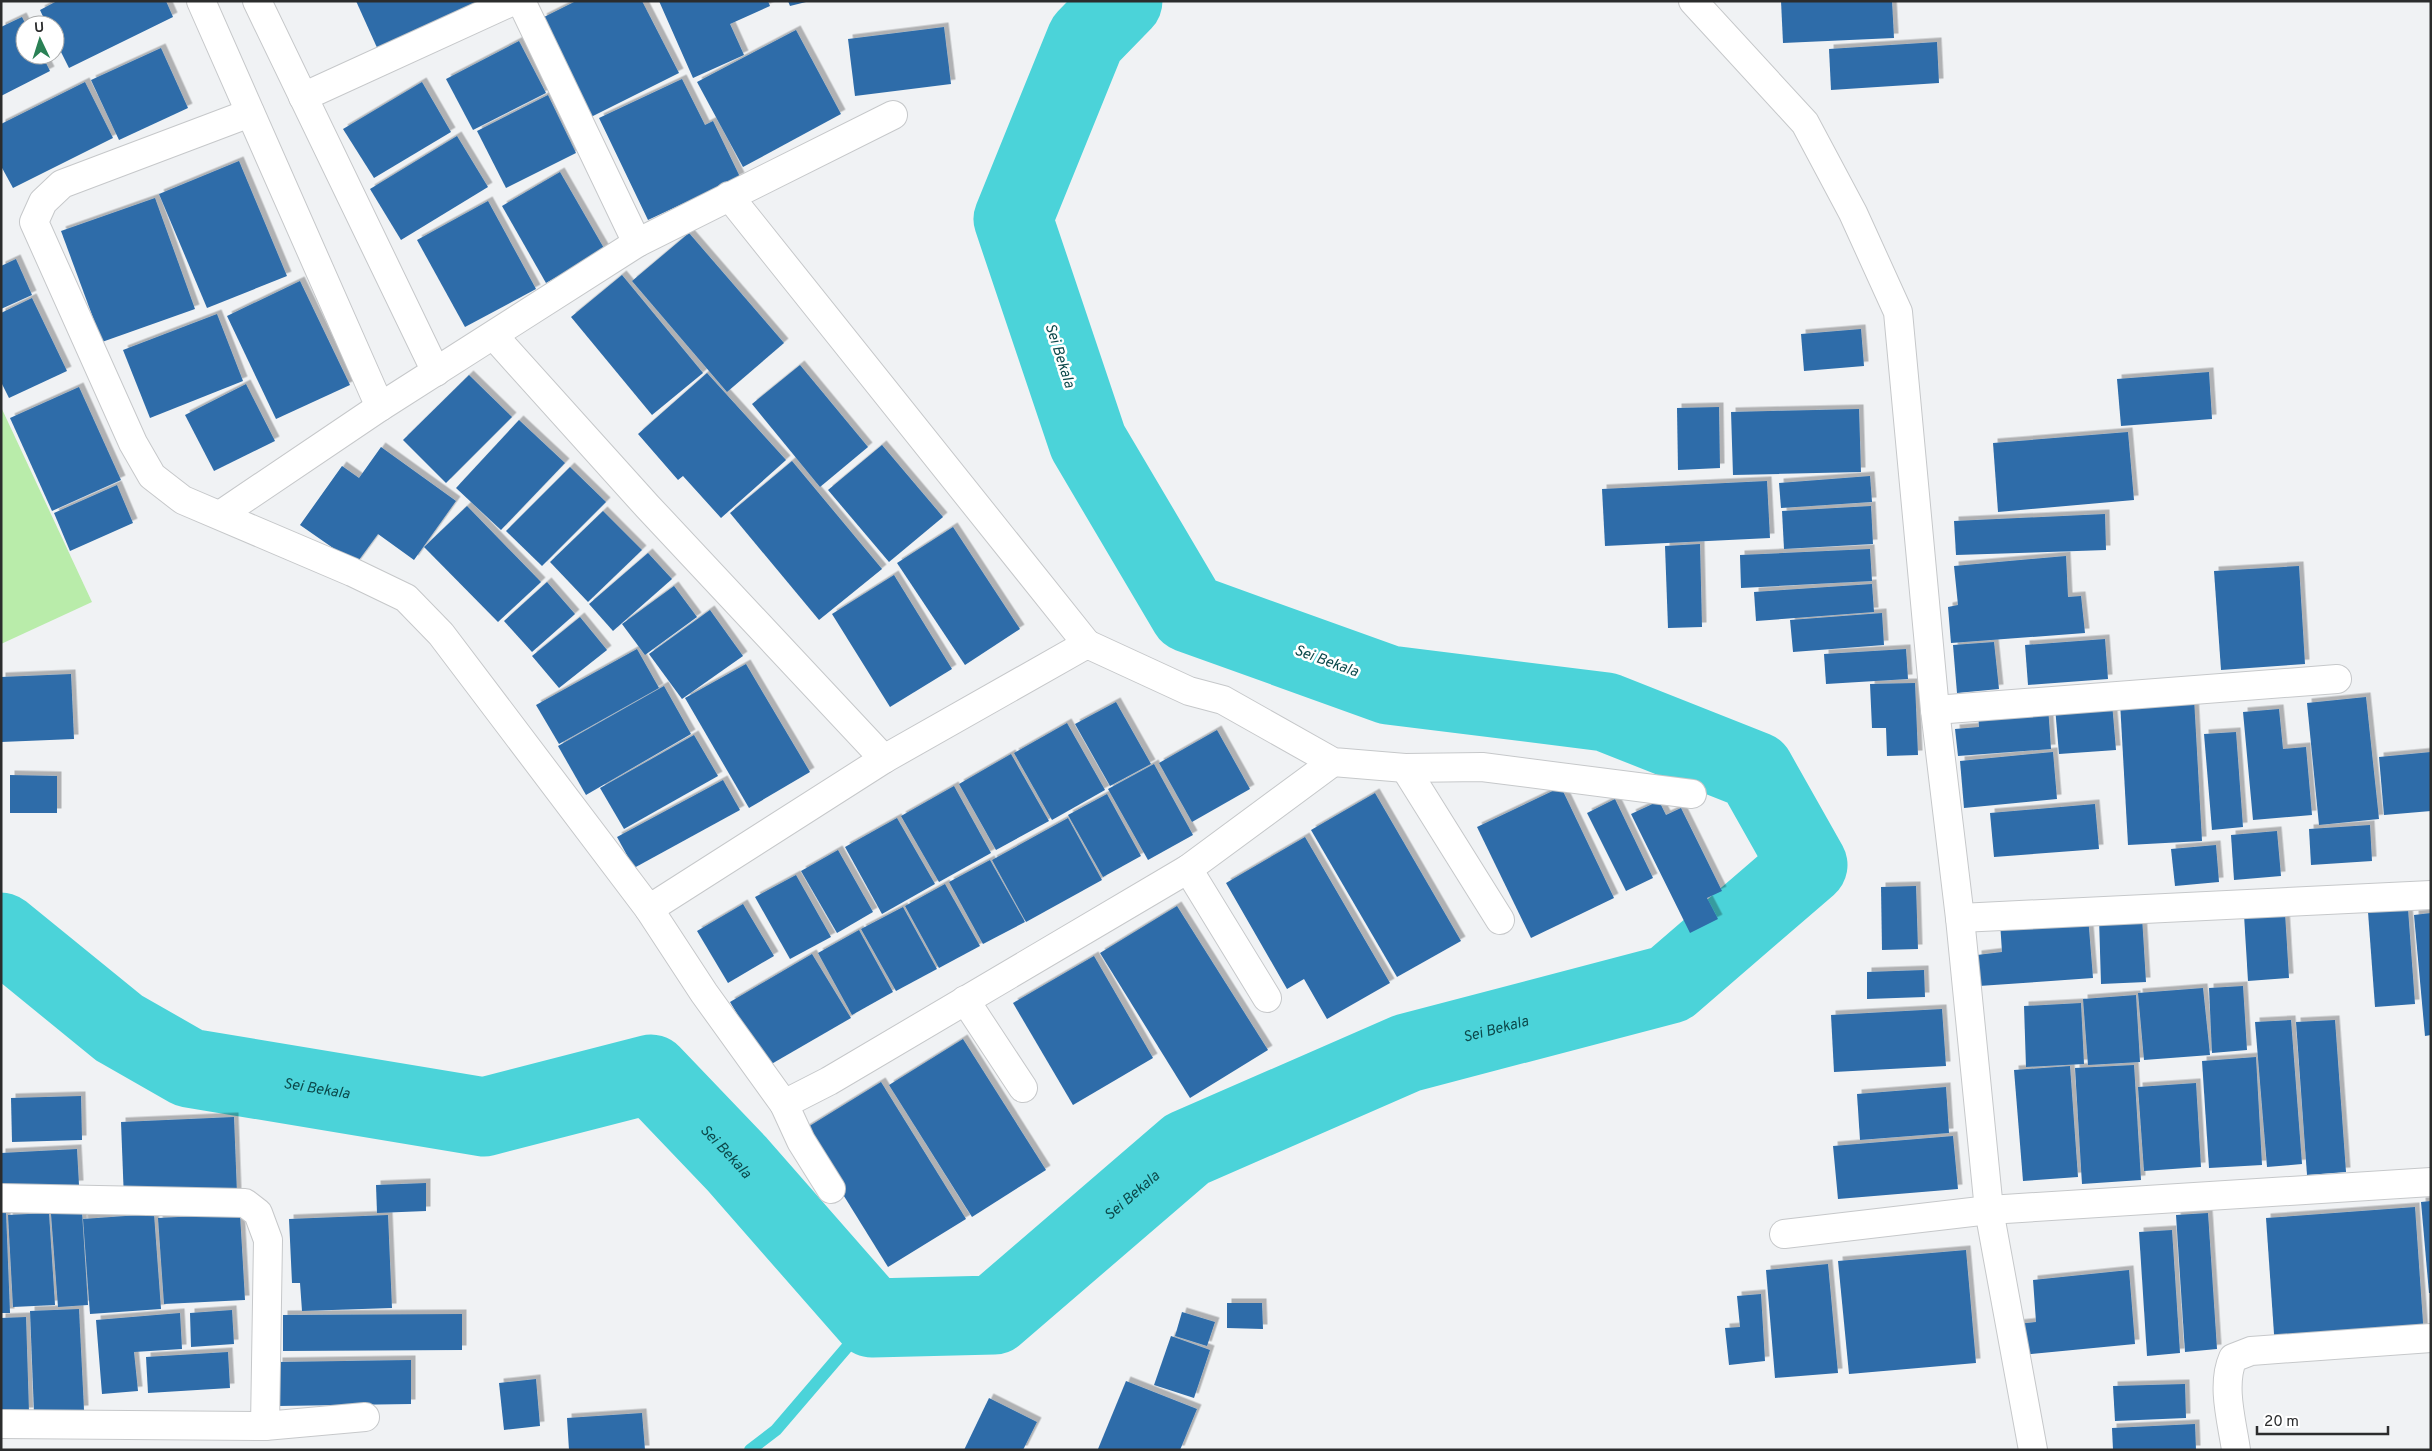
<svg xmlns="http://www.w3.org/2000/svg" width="2432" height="1451" viewBox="0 0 2432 1451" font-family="Overpass,sans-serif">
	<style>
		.green { fill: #b9ecaa }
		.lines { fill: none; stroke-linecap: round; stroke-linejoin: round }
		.stream { stroke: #4bd3d9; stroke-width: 12 }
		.river { stroke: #4bd3d9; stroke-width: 79 }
		.building { fill: #2e6ca9; filter: url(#shadow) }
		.minor-casing { stroke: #c6c8ca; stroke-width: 30 }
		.minor { stroke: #fff; stroke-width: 28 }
		.labels { text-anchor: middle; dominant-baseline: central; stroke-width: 5; stroke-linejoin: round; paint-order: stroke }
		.water-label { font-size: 15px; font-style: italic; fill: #0c494b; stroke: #fff }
	</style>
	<defs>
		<filter id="shadow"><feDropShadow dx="4.5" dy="-4.5" stdDeviation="0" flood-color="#0004"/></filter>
	</defs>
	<rect width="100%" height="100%" fill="#f0f2f4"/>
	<polygon class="green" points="1,407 92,602 1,644"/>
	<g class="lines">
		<polyline class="stream" points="750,1450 776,1430 872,1318"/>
		<path class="river" id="s1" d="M 1,932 L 119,1028 L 189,1068 L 484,1117 L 651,1074 L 737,1164 L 872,1318 L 994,1315 L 1187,1149 L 1407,1053 L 1670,984 L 1808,865 L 1755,771 L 1606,712 L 1389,685 L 1189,613 L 1088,442 L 1013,219 L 1086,39 L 1123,1"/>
	</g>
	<g class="building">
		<polygon points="57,1 166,1 173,17 69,68 55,40 55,25 47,25 40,10"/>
		<polygon points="356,1 492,1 379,52"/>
		<polygon points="576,1 642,1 679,73 591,117 542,18"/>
		<polygon points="659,1 768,1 770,6 730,24 744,55 693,78"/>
		<polygon points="788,1 806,1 806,2 790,6"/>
		<polygon points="1781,1 1892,1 1894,38 1783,43"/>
		<polygon points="22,17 26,25 25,55 42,55 50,71 1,96 1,27"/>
		<polygon points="944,27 951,84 855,96 848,39"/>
		<polygon points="796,30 841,114 743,167 697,82"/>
		<polygon points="519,41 546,93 473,130 446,79"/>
		<polygon points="1937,42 1939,83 1831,90 1829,49"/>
		<polygon points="161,48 188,108 119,140 91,80"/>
		<polygon points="682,79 705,125 713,121 740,177 648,220 599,118"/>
		<polygon points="85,82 113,138 13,188 1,166 1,124"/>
		<polygon points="422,82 451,132 374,178 343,129"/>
		<polygon points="548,95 576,153 506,188 477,131"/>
		<polygon points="457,136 488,187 401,240 370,189"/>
		<polygon points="239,161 287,276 207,308 159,194"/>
		<polygon points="560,172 605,250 546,283 502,206"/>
		<polygon points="155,198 195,309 102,342 61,231"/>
		<polygon points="488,201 536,289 465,327 417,240"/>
		<polygon points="689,233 784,343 727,392 632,281"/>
		<polygon points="16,259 32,295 1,309 1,266"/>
		<polygon points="622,275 703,373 652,415 571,317"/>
		<polygon points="300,281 350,385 276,419 227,316"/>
		<polygon points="32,298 67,371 9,398 1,382 1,313"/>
		<polygon points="217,314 243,381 150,418 123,350"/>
		<polygon points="1861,329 1864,366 1804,371 1801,334"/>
		<polygon points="800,365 868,447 820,487 752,404"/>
		<polygon points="2209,372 2212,419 2121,426 2117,379"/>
		<polygon points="707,373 786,460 721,518 683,476 678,480 638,434"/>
		<polygon points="469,375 512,417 446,483 403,440"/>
		<polygon points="246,384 275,441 214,471 185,415"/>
		<polygon points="79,387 121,480 52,511 10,418"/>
		<polygon points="1719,407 1720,468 1678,470 1677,408"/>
		<polygon points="1859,409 1861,472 1733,475 1731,412"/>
		<polygon points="519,420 565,463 501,530 456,488"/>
		<polygon points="2128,432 2134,500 1998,512 1993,443"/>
		<polygon points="882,445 943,517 889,562 828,490"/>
		<polygon points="381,447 456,501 414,560 378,534 356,564 300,525 342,466 359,478"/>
		<polygon points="792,461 882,569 819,620 730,513"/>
		<polygon points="570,467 606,502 542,566 506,531"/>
		<polygon points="1870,476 1872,502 1781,508 1779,483"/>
		<polygon points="1767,481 1770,538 1605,546 1602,489"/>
		<polygon points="117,485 133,523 70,551 54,513"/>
		<polygon points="467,506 541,582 498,622 424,547"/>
		<polygon points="1871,506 1873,544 1784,549 1782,511"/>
		<polygon points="603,511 642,550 588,602 550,562"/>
		<polygon points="2105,514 2106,550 1956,555 1954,521"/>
		<polygon points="953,527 1020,629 965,665 897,563"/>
		<polygon points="1700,544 1702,627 1668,628 1665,546"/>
		<polygon points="1870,549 1872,581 1741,588 1740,555"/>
		<polygon points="648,553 672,579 613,631 589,604"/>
		<polygon points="2066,556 2068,597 2081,596 2085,633 1951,643 1948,607 1958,605 1954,566"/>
		<polygon points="2299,566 2305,664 2221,670 2214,571"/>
		<polygon points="894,575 952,669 890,707 832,614"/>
		<polygon points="547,582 575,614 532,652 504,621"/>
		<polygon points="1872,584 1874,612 1756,621 1754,592"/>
		<polygon points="674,586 697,617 645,655 622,624"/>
		<polygon points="710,610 743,656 682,699 649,654"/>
		<polygon points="1882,613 1884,645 1793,652 1790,620"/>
		<polygon points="580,617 607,650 559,688 532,656"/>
		<polygon points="2105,639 2108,679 2028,685 2025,645"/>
		<polygon points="1994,642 1999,689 1957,693 1953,645"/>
		<polygon points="637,649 659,688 559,744 536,705"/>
		<polygon points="1906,649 1908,679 1826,684 1824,654"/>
		<polygon points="746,664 810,772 749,808 685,698"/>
		<polygon points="71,674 74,739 1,742 1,677"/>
		<polygon points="1915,683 1918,755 1887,756 1886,728 1872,728 1870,684"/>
		<polygon points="664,686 691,734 586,795 558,746"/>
		<polygon points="2366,697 2379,819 2319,825 2307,703"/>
		<polygon points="2194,698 2202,841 2128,845 2120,702"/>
		<polygon points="1116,702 1151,764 1110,786 1075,724"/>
		<polygon points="2112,703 2116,750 2059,754 2055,707"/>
		<polygon points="2048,706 2051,749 1958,756 1955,729 1979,727 1978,712"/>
		<polygon points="2279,709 2283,749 2306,747 2312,815 2253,820 2243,712"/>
		<polygon points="1067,723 1105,790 1052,820 1014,753"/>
		<polygon points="1217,730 1250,789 1192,822 1159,763"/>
		<polygon points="2236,732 2243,827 2212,830 2204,734"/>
		<polygon points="694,735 718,776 624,829 600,788"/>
		<polygon points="2053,752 2057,799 1964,808 1960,761"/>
		<polygon points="2431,752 2431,811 2384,815 2379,757"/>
		<polygon points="1011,754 1049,821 996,850 959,784"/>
		<polygon points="1154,764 1193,835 1148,860 1108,789"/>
		<polygon points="10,775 57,776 57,813 10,813"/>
		<polygon points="723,780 740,810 634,868 617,837"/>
		<polygon points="954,786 991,853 939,882 901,816"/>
		<polygon points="1561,787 1614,898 1531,938 1477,827"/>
		<polygon points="1375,793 1461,941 1397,977 1311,830"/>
		<polygon points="1107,794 1141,856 1103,877 1068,815"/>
		<polygon points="1615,799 1653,878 1626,891 1587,813"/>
		<polygon points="1659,801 1666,815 1681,808 1722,891 1707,898 1718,919 1690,933 1631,814"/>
		<polygon points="2095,804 2099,849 1994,857 1990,813"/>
		<polygon points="897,818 935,884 882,914 845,847"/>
		<polygon points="1068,818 1102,880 1026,922 992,860"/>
		<polygon points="2370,825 2372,861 2311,865 2309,829"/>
		<polygon points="2277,831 2281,876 2234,880 2231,835"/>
		<polygon points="1305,837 1390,983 1327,1019 1304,979 1287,989 1226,883"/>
		<polygon points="2216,845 2219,882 2175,886 2171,849"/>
		<polygon points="838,850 873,912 837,933 801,871"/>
		<polygon points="990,860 1025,922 983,944 949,882"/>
		<polygon points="796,875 831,937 790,959 755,897"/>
		<polygon points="945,884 980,946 939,968 905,906"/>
		<polygon points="1916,886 1918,949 1882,950 1881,887"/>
		<polygon points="743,904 774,956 728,983 697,931"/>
		<polygon points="1177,906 1268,1050 1190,1098 1100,953"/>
		<polygon points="903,907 937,969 896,991 861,929"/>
		<polygon points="2408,909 2415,1004 2375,1007 2368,912"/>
		<polygon points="2285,913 2289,978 2248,981 2244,915"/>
		<polygon points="2431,913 2431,1035 2425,1036 2414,915"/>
		<polygon points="2088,916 2093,978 1979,986 1977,955 2002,952 2000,922"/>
		<polygon points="2142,917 2146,982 2101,984 2099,918"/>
		<polygon points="859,930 893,992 852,1015 818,953"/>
		<polygon points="812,954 851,1018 768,1066 730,1002"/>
		<polygon points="1094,956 1153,1058 1073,1105 1013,1003"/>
		<polygon points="1924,970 1925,997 1867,999 1867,972"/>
		<polygon points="2243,986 2247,1050 2212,1053 2209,988"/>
		<polygon points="2203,988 2210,1055 2144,1060 2138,993"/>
		<polygon points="2136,995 2140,1062 2088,1065 2083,999"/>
		<polygon points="2081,1003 2084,1064 2026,1067 2024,1006"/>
		<polygon points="1942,1009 1946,1066 1834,1072 1831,1015"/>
		<polygon points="2291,1020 2302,1164 2267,1167 2255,1022"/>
		<polygon points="2335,1020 2346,1172 2307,1175 2296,1022"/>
		<polygon points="963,1039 1046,1170 972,1217 889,1085"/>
		<polygon points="2256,1057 2262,1165 2209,1168 2202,1061"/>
		<polygon points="2134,1065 2141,1180 2082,1184 2075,1068"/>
		<polygon points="2070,1066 2078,1177 2023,1181 2014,1070"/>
		<polygon points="881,1082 966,1219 888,1267 803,1130"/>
		<polygon points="2196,1083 2201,1167 2144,1171 2138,1087"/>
		<polygon points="1946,1087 1949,1133 1860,1140 1857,1094"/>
		<polygon points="81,1096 82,1140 12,1142 11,1098"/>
		<polygon points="234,1117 237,1194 124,1200 121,1122"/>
		<polygon points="1953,1136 1958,1189 1838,1199 1833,1146"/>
		<polygon points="77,1149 79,1185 1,1189 1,1153"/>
		<polygon points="426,1183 426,1211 377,1213 376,1185"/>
		<polygon points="2431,1201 2431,1293 2429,1293 2421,1202"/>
		<polygon points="2415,1207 2424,1337 2275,1348 2266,1218"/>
		<polygon points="1,1212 6,1212 10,1313 1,1313"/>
		<polygon points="82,1212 88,1305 58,1307 51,1214"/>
		<polygon points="49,1213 55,1305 13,1307 8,1215"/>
		<polygon points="2208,1213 2217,1349 2185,1352 2176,1215"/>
		<polygon points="154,1214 161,1309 90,1314 83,1219"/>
		<polygon points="240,1214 245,1300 164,1304 158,1218"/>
		<polygon points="388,1215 392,1308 302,1311 300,1283 292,1283 289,1219"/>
		<polygon points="2172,1230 2180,1353 2147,1356 2139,1232"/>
		<polygon points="1966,1250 1976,1363 1849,1374 1838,1261"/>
		<polygon points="1828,1264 1838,1373 1775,1378 1766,1270"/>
		<polygon points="2129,1270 2135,1344 2020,1355 2017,1324 2036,1322 2033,1280"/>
		<polygon points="1761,1294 1765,1361 1729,1365 1725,1328 1740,1327 1737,1296"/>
		<polygon points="1227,1303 1262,1303 1263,1329 1227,1328"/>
		<polygon points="79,1309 84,1410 34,1413 30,1311"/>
		<polygon points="232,1310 234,1344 191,1347 190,1313"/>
		<polygon points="1182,1312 1215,1322 1207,1346 1175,1336"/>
		<polygon points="180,1313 182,1349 134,1352 138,1391 102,1394 96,1320"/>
		<polygon points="462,1314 462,1350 283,1351 283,1315"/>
		<polygon points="26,1317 29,1412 1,1413 1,1318"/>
		<polygon points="1171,1336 1210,1350 1194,1398 1154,1385"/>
		<polygon points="228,1352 230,1388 148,1393 146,1357"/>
		<polygon points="411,1360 411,1404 278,1406 278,1362"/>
		<polygon points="536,1379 540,1426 504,1430 499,1383"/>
		<polygon points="1126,1381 1197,1409 1180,1450 1098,1449"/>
		<polygon points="2185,1384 2186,1418 2115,1421 2113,1386"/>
		<polygon points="989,1398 1037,1422 1023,1450 964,1450"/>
		<polygon points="642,1413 645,1450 569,1450 567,1418"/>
		<polygon points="2195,1424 2196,1450 2113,1450 2112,1428"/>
	</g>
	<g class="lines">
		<g class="minor-casing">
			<g id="minor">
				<polyline points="201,1 380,407"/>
				<polyline points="257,1 436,372"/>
				<polyline points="521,1 637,243"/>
				<polyline points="1693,1 1805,123 1853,213 1898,312 1935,710 1960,918 1989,1210 2033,1450"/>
				<polyline points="303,97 513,1"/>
				<polyline points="250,113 62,184 43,202 34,222 133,443 152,476 183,500 352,572 406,598 441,634 649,909 884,759 1087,644 1189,691 1223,700 1333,762 1405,768 1482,767 1692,794"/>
				<polyline points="729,196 1087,644"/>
				<polyline points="494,336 648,507 884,759"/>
				<polyline points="220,515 380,407 637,243 893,115"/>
				<polyline points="1935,710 2337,679"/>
				<polyline points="1405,768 1500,920"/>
				<polyline points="1188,869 1267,998"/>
				<polyline points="649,909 704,993 784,1104 829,1081 1188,869 1333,762"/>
				<polyline points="1960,918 2431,895"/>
				<polyline points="965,1000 1023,1088"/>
				<polyline points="784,1104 801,1141 831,1189"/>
				<polyline points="1,1198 245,1203 258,1213 268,1240 265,1426 365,1417"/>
				<polyline points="1784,1234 1989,1210 2431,1182"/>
				<polyline points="1,1424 265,1426"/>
				<path d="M 2236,1450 C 2232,1422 2221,1385 2233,1358 L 2251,1351 L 2431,1338"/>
			</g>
		</g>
		<use href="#minor" class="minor"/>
	</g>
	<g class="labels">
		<g class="water-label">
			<text transform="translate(1059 356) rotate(72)">Sei Bekala</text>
			<text transform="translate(1326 662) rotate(20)">Sei Bekala</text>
			<text stroke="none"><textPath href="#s1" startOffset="1742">Sei Bekala</textPath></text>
			<text stroke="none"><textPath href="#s1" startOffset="362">Sei Bekala</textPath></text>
			<text stroke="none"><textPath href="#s1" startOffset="812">Sei Bekala</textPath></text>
			<text stroke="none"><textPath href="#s1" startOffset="1338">Sei Bekala</textPath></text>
		</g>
	</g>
	<rect width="2432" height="1451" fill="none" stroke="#2b2c2d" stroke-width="5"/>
	<g transform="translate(40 40) rotate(356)"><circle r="24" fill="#ffffff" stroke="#aaabab"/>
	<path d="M0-4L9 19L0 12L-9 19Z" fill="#2a8155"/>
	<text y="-8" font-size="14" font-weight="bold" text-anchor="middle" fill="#2b2c2d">U</text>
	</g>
	<path d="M2257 1426v8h131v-8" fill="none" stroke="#2b2c2d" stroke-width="2.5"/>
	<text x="2264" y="1426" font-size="15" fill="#2b2c2d" stroke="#ffffff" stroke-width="4" paint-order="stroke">20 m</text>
</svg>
